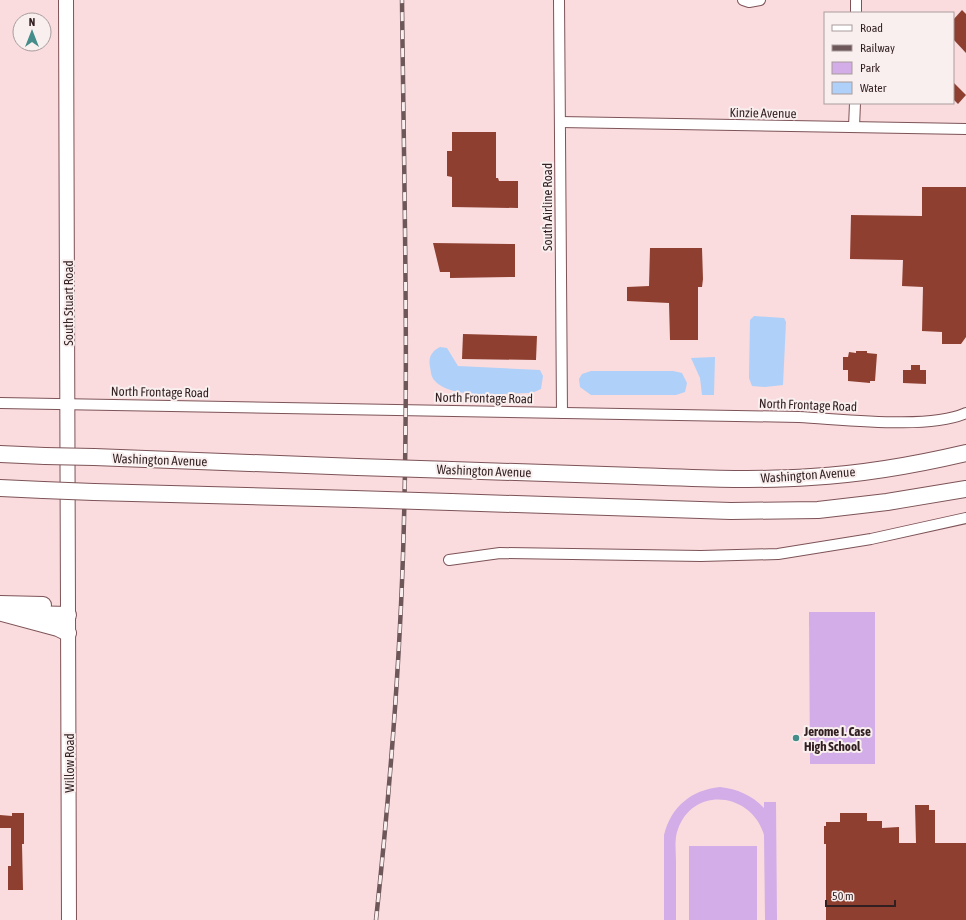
<svg xmlns="http://www.w3.org/2000/svg" width="966" height="920" viewBox="0 0 966 920" font-family="'Asap Condensed',sans-serif">
	<style>
		.green { fill: #d2ade7 }
		.water { fill: #afd0f8 }
		.building { fill: #8e3f30 }
		.lines { fill: none; stroke-linecap: round; stroke-linejoin: round }
		.street-casing { stroke: #7d5357; stroke-width: 12 }
		.secondary-casing { stroke: #7d5357; stroke-width: 16 }
		.primary-casing { stroke: #7d5357; stroke-width: 18 }
		.street { stroke: #fff; stroke-width: 10 }
		.secondary { stroke: #fff; stroke-width: 14 }
		.primary { stroke: #fff; stroke-width: 16 }
		.rail-casing { stroke: #6d5759; stroke-width: 4.5 }
		.rail { stroke: #f9efef; stroke-width: 3; stroke-dasharray: 9; stroke-linecap: butt }
		.primary-bridge-casing { stroke: #7d5357; stroke-width: 18; stroke-linecap: butt }
		.primary-bridge { stroke: #fff; stroke-width: 16 }
		.poi-dot { fill: #458d8a; stroke: #f9efef; stroke-width: 1.5 }
		.labels { text-anchor: middle; dominant-baseline: central; stroke-width: 4; stroke-linejoin: round; paint-order: stroke }
		.street-label { font-size: 13px; fill: #321f21; stroke: #f9efef }
		.poi-label { font-size: 13px; font-weight: bold; fill: #321f21; stroke: #f9efef; text-anchor: start }
	</style>
	<rect width="100%" height="100%" fill="#fadcde"/>
	<g class="green">
		<polygon points="809,612 875,612 875,764 810,764"/>
		<path d="M 720,787 C 737,789 752,795 764,808 L 764,802 L 776,802 L 777,920 L 765,920 L 764,835 C 752,793 694,785 678,829 C 674,839 676,851 676,862 C 676,881 676,901 676,920 L 664,920 L 664,835 C 671,807 691,790 720,787 Z"/>
		<rect x="689" y="846" width="68" height="74"/>
	</g>
	<g class="water">
		<polygon points="754,316 784,318 786,322 783,385 765,387 752,386 749,378 750,320"/>
		<path d="M 440,347 L 447,348 L 458,366 L 540,370 L 543,376 L 541,389 L 532,393 C 508,393 452,400 435,381 C 431,377 431,372 430,367 C 428,357 432,351 440,347 Z"/>
		<polygon points="715,357 714,395 702,395 700,378 691,358"/>
		<polygon points="591,371 673,371 682,373 687,383 685,392 676,395 591,395 580,387 579,379 582,374"/>
	</g>
	<g class="building">
		<polygon points="962,10 966,14 966,53 953,39 953,20"/>
		<polygon points="953,82 966,95 958,104 953,99"/>
		<polygon points="452,132 496,132 496,178 498,178 499,181 518,181 518,208 452,207 452,177 447,176 447,151 452,151"/>
		<polygon points="922,187 966,187 966,337 961,344 942,344 942,332 922,331 923,287 902,286 903,260 850,259 851,215 922,216"/>
		<polygon points="433,243 515,244 515,277 450,278 450,272 440,272"/>
		<polygon points="650,248 702,248 703,279 702,287 698,287 698,340 670,340 669,303 627,301 627,287 649,286"/>
		<polygon points="463,334 537,336 536,360 462,359"/>
		<polygon points="856,351 867,351 867,353 877,354 875,381 870,381 870,383 848,381 848,370 843,370 843,357 848,357 849,352 856,353"/>
		<polygon points="911,365 920,365 920,370 926,370 926,384 903,383 903,370 911,370"/>
		<polygon points="915,805 929,805 929,810 935,810 935,843 966,843 966,920 826,920 826,844 824,844 824,826 826,826 826,822 840,822 840,813 867,813 867,821 882,821 882,828 899,827 899,843 916,843"/>
		<polygon points="12,813 24,813 24,844 22,844 23,890 8,890 8,866 11,866 11,828 0,828 0,815 12,816"/>
	</g>
	<g class="lines">
		<g class="street-casing">
			<g id="street">
				<polyline points="559,0 562,413"/>
				<polyline points="743,0 749,2 760,0"/>
				<polyline points="856,13 856,0"/>
				<polyline points="560,122 966,129"/>
				<polyline points="854,127 855,103"/>
				<path d="M 0,403 L 799,417 C 842,419 928,430 966,413"/>
				<polyline points="449,560 500,553 701,556 778,554 871,539 966,518"/>
			</g>
		</g>
		<g class="secondary-casing">
			<polyline id="secondary" points="66,0 69,920"/>
		</g>
		<g class="primary-casing">
			<g id="primary">
				<polyline points="0,454 45,456"/>
				<polyline points="94,457 357,467"/>
				<path d="M 452,470 C 513,472 574,474 636,476 C 694,478 753,481 811,477 C 863,474 915,465 966,453"/>
				<polyline points="0,488 43,490"/>
				<polyline points="94,492 354,499"/>
				<polyline points="451,502 731,511 818,510 887,502 966,489"/>
				<polyline points="0,604 43,605"/>
				<polyline points="2,613 58,628 68,633"/>
				<polyline points="28,614 68,615"/>
			</g>
		</g>
		<use href="#street" class="street"/>
		<use href="#secondary" class="secondary"/>
		<use href="#primary" class="primary"/>
		<g class="rail-casing">
			<path id="rail" d="M 376,920 C 389,799 399,677 403,555 C 409,370 404,185 402,0"/>
		</g>
		<use href="#rail" class="rail"/>
		<g class="primary-bridge-casing">
			<g id="primary-bridge">
				<polyline points="45,456 94,457"/>
				<polyline points="357,467 452,470"/>
				<polyline points="43,490 94,492"/>
				<polyline points="354,499 451,502"/>
			</g>
		</g>
		<use href="#primary-bridge" class="primary-bridge"/>
	</g>
	<circle class="poi-dot" cx="796" cy="738" r="4"/>
	<g class="labels">
		<g class="street-label">
			<text transform="translate(763 113) rotate(1)">Kinzie Avenue</text>
			<text transform="translate(547 207) rotate(-90)">South Airline Road</text>
			<text transform="translate(68 303) rotate(-90)">South Stuart Road</text>
			<text transform="translate(160 392) rotate(1)">North Frontage Road</text>
			<text transform="translate(484 398) rotate(1)">North Frontage Road</text>
			<text transform="translate(808 405) rotate(2)">North Frontage Road</text>
			<text transform="translate(160 460) rotate(2)">Washington Avenue</text>
			<text transform="translate(484 471) rotate(2)">Washington Avenue</text>
			<text transform="translate(808 475) rotate(-4)">Washington Avenue</text>
			<text transform="translate(69 763) rotate(-90)">Willow Road</text>
		</g>
		<g class="poi-label">
			<text x="804" y="731">Jerome I. Case<tspan x="804" dy="15">High School</tspan></text>
		</g>
	</g>
	<rect x="824" y="12" width="130" height="92" fill="#f9efef" stroke="#a99c9d"/>
	<rect x="832" y="25" width="20" height="6" fill="#ffffff" stroke="#a99c9d"/>
	<text x="860" y="32" font-size="12" fill="#321f21">Road</text>
	<rect x="832" y="45" width="20" height="6" fill="#6d5759" stroke="#a99c9d"/>
	<text x="860" y="52" font-size="12" fill="#321f21">Railway</text>
	<rect x="832" y="62" width="20" height="12" fill="#d2ade7" stroke="#a99c9d"/>
	<text x="860" y="72" font-size="12" fill="#321f21">Park</text>
	<rect x="832" y="82" width="20" height="12" fill="#afd0f8" stroke="#a99c9d"/>
	<text x="860" y="92" font-size="12" fill="#321f21">Water</text>
	<g transform="translate(32 32)"><circle r="19" fill="#f9efef" stroke="#a99c9d"/>
	<path d="M0-3L7 15L0 10L-7 15Z" fill="#458d8a"/>
	<text y="-6" font-size="11" font-weight="bold" text-anchor="middle" fill="#321f21">N</text>
	</g>
	<path d="M826 900v6h69v-6" fill="none" stroke="#321f21" stroke-width="2"/>
	<text x="832" y="900" font-size="12" fill="#321f21" stroke="#f9efef" stroke-width="3" paint-order="stroke">50 m</text>
</svg>
